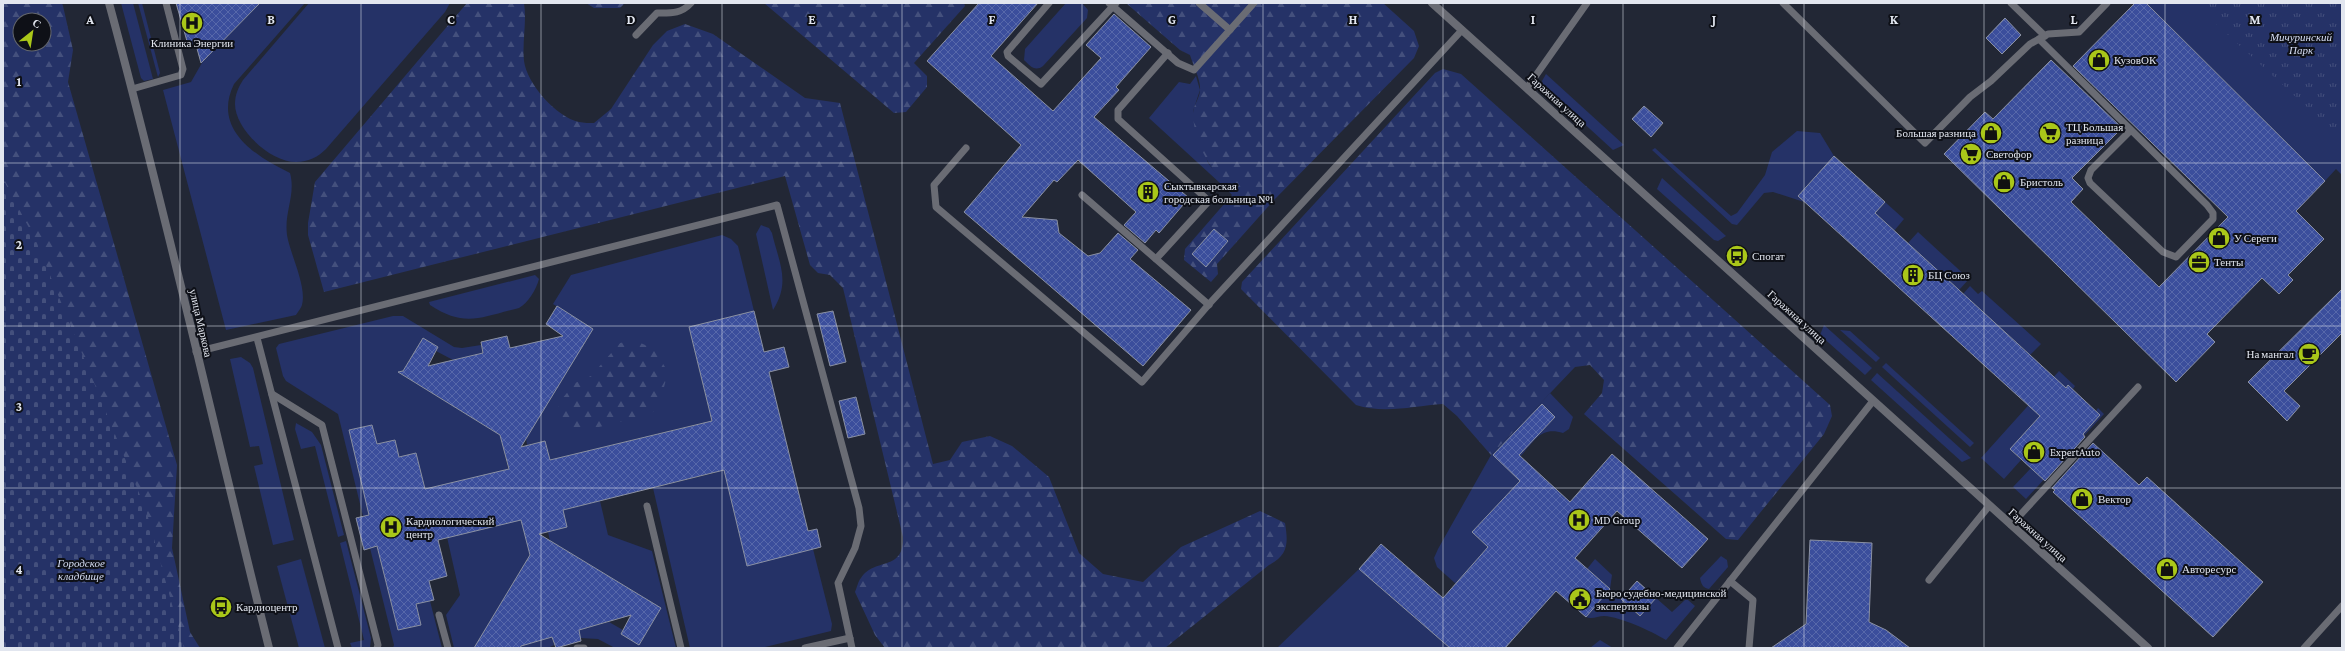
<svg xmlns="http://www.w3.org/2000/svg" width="2345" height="651" viewBox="0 0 2345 651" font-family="'Crimson Pro',serif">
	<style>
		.green { fill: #253267 }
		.forest { fill: url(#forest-firs); fill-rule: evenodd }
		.cemetery { fill: url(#cemetery-stones) }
		.park { fill: url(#park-tufts) }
		.building { fill: url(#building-cross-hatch); stroke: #8b91a3 }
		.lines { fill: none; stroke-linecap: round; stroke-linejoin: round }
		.service { stroke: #6a6c74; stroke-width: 7 }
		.tertiary { stroke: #6a6c74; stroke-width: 8 }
		.grid { fill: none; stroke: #e2e6ef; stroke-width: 1; stroke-opacity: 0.55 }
		.labels { text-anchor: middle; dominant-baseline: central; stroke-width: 4; stroke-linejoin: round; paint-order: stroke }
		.park-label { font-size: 11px; font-style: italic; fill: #d7dff5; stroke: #0e1017 }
		.poi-label { font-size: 11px; fill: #e2e6ef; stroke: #0e1017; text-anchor: start }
		.street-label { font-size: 11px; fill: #e2e6ef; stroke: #0e1017 }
		.grid-label { font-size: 13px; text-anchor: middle; font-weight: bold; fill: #e2e6ef; stroke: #0e1017; stroke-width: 4; stroke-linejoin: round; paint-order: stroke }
	</style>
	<defs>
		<pattern id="forest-firs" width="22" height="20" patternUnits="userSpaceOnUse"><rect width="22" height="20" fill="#253267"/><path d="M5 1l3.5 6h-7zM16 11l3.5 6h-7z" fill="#44507d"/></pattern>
		<pattern id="cemetery-stones" width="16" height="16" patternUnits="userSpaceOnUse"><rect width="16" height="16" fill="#253267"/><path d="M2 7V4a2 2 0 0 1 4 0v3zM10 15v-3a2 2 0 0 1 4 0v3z" fill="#44507d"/></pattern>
		<pattern id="park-tufts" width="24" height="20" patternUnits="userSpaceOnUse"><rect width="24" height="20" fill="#253267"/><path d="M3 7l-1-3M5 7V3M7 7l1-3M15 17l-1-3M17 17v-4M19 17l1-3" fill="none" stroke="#44507d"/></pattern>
		<pattern id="building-cross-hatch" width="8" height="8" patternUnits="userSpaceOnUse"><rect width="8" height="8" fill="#3b4e9c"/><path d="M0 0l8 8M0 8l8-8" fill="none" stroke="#5768aa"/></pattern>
	</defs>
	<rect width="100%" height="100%" fill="#222735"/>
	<g class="green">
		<polygon points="121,3 133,3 153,79 144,81 141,78"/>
		<polygon points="138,3 142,3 160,73 158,77"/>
		<path d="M 260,3 L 305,3 L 234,84 C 212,129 255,156 290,173 C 296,195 284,212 287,235 C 290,254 307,286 302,305 C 301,308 298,312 296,315 L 226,330 L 163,90 L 191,82 L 203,61 Z"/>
		<path d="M 309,3 L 450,3 L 445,12 L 326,149 C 318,157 308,162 296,162 C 270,162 235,129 235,104 C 235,95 238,88 243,80 Z"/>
		<path d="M 1066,3 L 1082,3 L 1088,10 L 1087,18 L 1043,66 C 1035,72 1030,66 1024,60 L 1025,49 Z"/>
		<polygon points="2146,3 2205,3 2342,120 2342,175 2336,169 2325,181"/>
		<polygon points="1546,74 1624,145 1613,150 1544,87 1542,81"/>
		<polygon points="1196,76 1200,90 1193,111 1208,163 1233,195 1149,118 1179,82 1190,84"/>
		<polygon points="1797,131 1820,133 1834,156 1798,196 1804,202 1773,192 1764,193 1737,225 1732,224 1652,150 1655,148 1731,216 1737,213 1765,175 1772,152"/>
		<polygon points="1662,178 1726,236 1718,241 1714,240 1657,189"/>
		<polygon points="1885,202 1904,219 1894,231 1875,213"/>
		<path d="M 761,225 L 769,228 L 772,233 C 779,263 791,282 773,310 L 756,234 Z"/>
		<polygon points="1918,232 1969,279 1959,290 1908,243"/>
		<polygon points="722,235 731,239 738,246 754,311 689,327 713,426 702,423 550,460 545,441 527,445 526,438 593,329 553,304 571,275"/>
		<path d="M 535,275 L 539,279 C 536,290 528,303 519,308 C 481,317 465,328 430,305 L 429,302 Z"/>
		<polygon points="1970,286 1978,294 1982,291 2041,344 2030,355 1963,294"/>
		<polygon points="393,316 403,316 454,347 462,348 481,345 483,353 453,360 436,351 438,347 423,338 401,374 513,443 504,451 510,477 427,496 416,454 399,457 395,440 377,444 372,425 349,430 370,515 363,516 338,414 286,381 283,376 276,348 279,344"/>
		<polygon points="1824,325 1872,368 1865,375 1820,335"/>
		<polygon points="1840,330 1850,331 1880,358 1876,362"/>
		<polygon points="241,357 250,363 253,368 294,540 273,545 254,466 263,464 259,446 250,447 230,359"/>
		<polygon points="1886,363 1974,443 1970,447 1882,367"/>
		<polygon points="2059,371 2075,386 2073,389 2068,385 2010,449 2021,460 2004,479 1981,458"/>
		<polygon points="1877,373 1971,458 1962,462 1871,380"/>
		<path d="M 1550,393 L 1573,417 L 1569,429 L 1563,433 C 1540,426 1534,442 1520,457 L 1529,472 L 1472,532 L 1494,553 L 1481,555 L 1456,584 L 1437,567 L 1434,558 L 1438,549 L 1491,455 Z"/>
		<polygon points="2098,408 2104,414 2026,499 2013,487 2031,468 2042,478 2100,415 2096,411"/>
		<polygon points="296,423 312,432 321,445 344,535 338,537 315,446 301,449 295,429"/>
		<polygon points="723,466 747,565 813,549 832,624 831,631 761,648 690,648 653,488 715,473"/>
		<polygon points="600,501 608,535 652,551 676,648 615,648 598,639 580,638 578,630 609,622 623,630 621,634 639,644 661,608 550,541 548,532 563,510"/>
		<polygon points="519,513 537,543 474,648 454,648 446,615 460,595 447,537"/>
		<polygon points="346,541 371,638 370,648 352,648 350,643 364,640 340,543"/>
		<polygon points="377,547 398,630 421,625 416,604 430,601 442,648 393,648 394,645 370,548"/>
		<path d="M 1721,556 L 1727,560 L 1728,567 L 1709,589 C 1703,588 1701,584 1700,578 Z"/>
		<polygon points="301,559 325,648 299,648 277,566"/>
		<path d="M 1595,559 L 1612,575 L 1610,589 L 1639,616 L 1656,598 L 1672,612 L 1685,600 L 1688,600 L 1695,606 L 1666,640 C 1651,631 1621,617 1604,616 C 1598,616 1592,620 1586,617 L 1610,589 L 1587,569 Z"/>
		<polygon points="1359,569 1450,648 1277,648"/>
		<polygon points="552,637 554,645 548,648 520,648 521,646"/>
		<polygon points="1600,640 1613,648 1590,648"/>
	</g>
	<g class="forest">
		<path d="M 3,3 L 62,3 L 63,6 L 73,50 L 68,82 L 177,465 L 172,548 L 190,632 L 200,648 L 3,648 ZM 20,20 L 44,20 L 44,44 L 20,44 Z"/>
		<path d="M 467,3 L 524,3 C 527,22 522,41 524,61 C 527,84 556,117 579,122 C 584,123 589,123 594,123 L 611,109 L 653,45 L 667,31 L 685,24 L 713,34 L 805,98 L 840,103 L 933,464 L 950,460 L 962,442 L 990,436 L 1012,446 L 1049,477 L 1079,553 L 1103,574 L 1143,582 L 1181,547 L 1260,511 L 1285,523 C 1288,542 1289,555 1269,565 L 1165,648 L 885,648 L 875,635 L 855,592 C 857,588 858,581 861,578 C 875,557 904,572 903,537 L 843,288 L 830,275 L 818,273 L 810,265 L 785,176 L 324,292 L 308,235 L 308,223 L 315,182 Z"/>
		<polygon points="586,3 625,3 620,8 594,8"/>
		<polygon points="764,3 964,3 965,6 914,63 927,76 927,87 906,112 894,113"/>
		<path d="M 1126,3 L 1383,3 L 1414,31 L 1419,46 L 1414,58 L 1274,200 L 1217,264 L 1218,274 L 1211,282 L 1184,260 L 1185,249 L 1232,195 C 1213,172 1194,145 1193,114 C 1193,105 1200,98 1200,90 C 1201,80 1193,65 1190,55 L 1180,50 Z"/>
		<path d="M 1443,69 L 1461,74 L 1830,405 L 1832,416 L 1824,434 L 1738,540 L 1726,539 L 1584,414 L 1602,393 L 1604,380 L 1590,365 L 1575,367 L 1491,455 L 1457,416 L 1443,404 C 1414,406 1384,414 1356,405 L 1241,289 L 1242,282 L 1435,73 Z"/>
		<polygon points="634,340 654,349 668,372 659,406 650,415 582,431 569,430 560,422 556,411 562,399 575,383 591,376 620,343"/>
	</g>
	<polygon class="cemetery" points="3,179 36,241 146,510 184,648 3,648"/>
	<polygon class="park" points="2193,3 2342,3 2342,139"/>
	<g class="building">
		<polygon points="176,3 260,3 201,63 196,45 189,48"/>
		<polygon points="979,3 1038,3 991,56 1053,111 1101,58 1086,45 1114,14 1151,47 1116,87 1119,90 1094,117 1189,198 1159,233 1156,230 1145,243 1124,225 1136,212 1078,160 1057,182 1054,180 1022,217 1057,220 1059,233 1088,256 1100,253 1118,233 1138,250 1130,259 1191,310 1143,366 964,212 1021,145 927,61"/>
		<polygon points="2135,3 2146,3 2325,181 2296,211 2324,239 2288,275 2293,280 2279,294 2262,278 2207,334 2215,342 2176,382 1944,154 1985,112 1993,119 2051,60 2122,128 2072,178 2083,189 2071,202 2159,287 2228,217 2073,66"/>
		<polygon points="2005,18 2021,35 2002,54 1986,38"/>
		<polygon points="1644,106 1663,123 1651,137 1632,119"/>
		<polygon points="1834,156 1885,202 1875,213 2066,388 2068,385 2100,415 2083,434 2085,437 2045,481 2010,449 2040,416 1798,196"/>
		<polygon points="1214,229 1228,241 1206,267 1192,254"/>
		<polygon points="2342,289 2342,333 2284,391 2300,406 2287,421 2248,382"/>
		<polygon points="557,306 593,329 521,447 545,441 550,460 712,421 689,327 754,311 764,352 784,347 789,367 769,372 808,531 817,529 821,547 747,566 724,470 563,510 567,527 539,534 661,608 639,645 621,634 631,615 579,630 581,641 556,648 552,637 521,646 520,648 474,648 530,555 521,520 438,540 447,576 429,581 434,600 416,604 421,625 398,630 377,546 364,550 356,518 369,515 349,430 372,425 377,444 395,440 399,457 416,453 425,489 509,469 500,435 398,372 403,371 423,338 438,347 428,366 483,353 481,342 507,336 510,348 563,336 546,324"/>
		<polygon points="833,311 846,362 830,366 817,314"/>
		<polygon points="856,397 865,434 848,438 839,401"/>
		<polygon points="1542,404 1555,417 1519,455 1570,502 1612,454 1708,539 1682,568 1617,511 1575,558 1610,589 1586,617 1556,591 1505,648 1450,648 1359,569 1381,544 1443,598 1488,547 1472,532 1520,481 1493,455"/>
		<polygon points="2093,443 2139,485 2147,477 2263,582 2213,637 2053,492 2055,490 2052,488"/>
		<polygon points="1810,540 1872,543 1869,622 1886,630 1910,648 1771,648 1806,624"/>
		<polygon points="1637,581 1656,598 1640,616 1621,599"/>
	</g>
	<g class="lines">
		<g class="service">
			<polyline points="1049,3 1007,52 1008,56 1041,84 1116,3"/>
			<polyline points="1109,3 1178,63 1194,70 1254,3"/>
			<polyline points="1199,3 1230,30"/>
			<polyline points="1783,3 1925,143 1970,97 1991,81 2030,44 2048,34 2079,32 2107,3"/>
			<polyline points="2011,3 2045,36"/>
			<path d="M 636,35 L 657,13 C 671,13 681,14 691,3"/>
			<polyline points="2039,39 2207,205 2213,213 2213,219 2176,257 2163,252 2090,183 2088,178 2091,170 2131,130"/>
			<polyline points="1527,88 1587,3"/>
			<polyline points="132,89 181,75 183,69 166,3"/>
			<polyline points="966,148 934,185 936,207 1142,382 1210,303 1462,30"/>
			<polyline points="1082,195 1209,305"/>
			<polyline points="1156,259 1209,201 1118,119 1118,110 1168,53"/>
			<polyline points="257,338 338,648"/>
			<polyline points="196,352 777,205 859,508 861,526 855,548 838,583 852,648"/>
			<polyline points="272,394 322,425 378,645 377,648"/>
			<polyline points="647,506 681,648"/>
			<polyline points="2011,525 2138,387"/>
			<polyline points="1929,580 1989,506"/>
			<polyline points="1730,581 1753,600 1749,648"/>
			<polyline points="439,615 448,648"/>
			<polyline points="577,648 584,648"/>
			<polyline points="805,648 850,638"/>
			<polyline points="1677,648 1873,401"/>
			<polyline points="2304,648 2342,606"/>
		</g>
		<g class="tertiary">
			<path d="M 109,3 C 167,217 215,433 269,648"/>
			<polyline points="1432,3 2148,648"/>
		</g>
	</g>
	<path class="grid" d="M 180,3 L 180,648M 361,3 L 361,648M 541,3 L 541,648M 722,3 L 722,648M 902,3 L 902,648M 1082,3 L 1082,648M 1263,3 L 1263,648M 1443,3 L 1443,648M 1623,3 L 1623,648M 1804,3 L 1804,648M 1984,3 L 1984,648M 2165,3 L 2165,648M 3,163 L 2342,163M 3,326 L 2342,326M 3,488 L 2342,488"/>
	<defs>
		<g id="hospital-disc" transform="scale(1.15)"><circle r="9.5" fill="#aac719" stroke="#0e1017"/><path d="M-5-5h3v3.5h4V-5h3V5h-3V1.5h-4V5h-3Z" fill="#111"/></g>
		<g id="shop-disc" transform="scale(1.15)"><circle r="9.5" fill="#aac719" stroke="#0e1017"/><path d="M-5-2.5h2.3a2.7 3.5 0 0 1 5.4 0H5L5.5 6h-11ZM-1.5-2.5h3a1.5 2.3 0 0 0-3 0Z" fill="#111"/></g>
		<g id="supermarket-disc" transform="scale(1.15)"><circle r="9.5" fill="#aac719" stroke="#0e1017"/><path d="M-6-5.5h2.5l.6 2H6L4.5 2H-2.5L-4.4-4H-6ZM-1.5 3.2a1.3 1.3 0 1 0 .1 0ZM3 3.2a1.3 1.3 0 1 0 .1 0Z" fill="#111"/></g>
		<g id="building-disc" transform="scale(1.15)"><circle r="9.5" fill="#aac719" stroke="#0e1017"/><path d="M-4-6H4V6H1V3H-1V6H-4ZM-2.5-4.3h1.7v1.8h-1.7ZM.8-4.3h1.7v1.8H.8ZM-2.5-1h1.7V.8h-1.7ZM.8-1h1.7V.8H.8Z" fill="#111"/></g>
		<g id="bus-disc" transform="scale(1.15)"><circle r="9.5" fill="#aac719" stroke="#0e1017"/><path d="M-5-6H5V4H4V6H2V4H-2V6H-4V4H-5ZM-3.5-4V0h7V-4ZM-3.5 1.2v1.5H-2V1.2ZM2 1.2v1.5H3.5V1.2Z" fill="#111"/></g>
		<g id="office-disc" transform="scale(1.15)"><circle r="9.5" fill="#aac719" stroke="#0e1017"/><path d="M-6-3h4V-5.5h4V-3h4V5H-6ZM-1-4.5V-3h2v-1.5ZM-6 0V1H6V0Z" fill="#111"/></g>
		<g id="cafe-disc" transform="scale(1.15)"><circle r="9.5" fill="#aac719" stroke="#0e1017"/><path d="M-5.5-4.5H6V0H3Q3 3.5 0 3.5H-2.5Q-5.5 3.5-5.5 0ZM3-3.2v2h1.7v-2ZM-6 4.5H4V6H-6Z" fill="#111"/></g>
		<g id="civic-disc" transform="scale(1.15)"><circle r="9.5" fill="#aac719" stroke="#0e1017"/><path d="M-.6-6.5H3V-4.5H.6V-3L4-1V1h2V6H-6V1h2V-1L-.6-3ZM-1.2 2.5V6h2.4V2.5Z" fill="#111"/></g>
	</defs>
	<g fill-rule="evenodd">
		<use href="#hospital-disc" x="192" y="23"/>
		<use href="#shop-disc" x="2099" y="60"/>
		<use href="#shop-disc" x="1991" y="133"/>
		<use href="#supermarket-disc" x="2050" y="133"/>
		<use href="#supermarket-disc" x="1971" y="154"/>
		<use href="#shop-disc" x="2004" y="182"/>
		<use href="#building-disc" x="1148" y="192"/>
		<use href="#shop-disc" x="2219" y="238"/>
		<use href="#bus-disc" x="1737" y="256"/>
		<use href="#office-disc" x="2199" y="262"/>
		<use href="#building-disc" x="1913" y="275"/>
		<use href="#cafe-disc" x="2309" y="354"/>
		<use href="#shop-disc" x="2034" y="452"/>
		<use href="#shop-disc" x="2082" y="499"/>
		<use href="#hospital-disc" x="1579" y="520"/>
		<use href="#hospital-disc" x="391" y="527"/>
		<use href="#shop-disc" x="2167" y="569"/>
		<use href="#civic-disc" x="1580" y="599"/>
		<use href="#bus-disc" x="221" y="607"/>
	</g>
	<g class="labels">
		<g class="park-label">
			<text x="2301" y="37">Мичуринский<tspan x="2301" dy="13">Парк</tspan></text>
			<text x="81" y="563">Городское<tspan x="81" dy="13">кладбище</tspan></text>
		</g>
		<g class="poi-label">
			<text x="192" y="43" text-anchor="middle">Клиника Энергии</text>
			<text x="2114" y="60">КузовОК</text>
			<text x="2066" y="127">ТЦ Большая<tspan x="2066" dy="13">разница</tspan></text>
			<text x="1976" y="133" text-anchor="end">Большая разница</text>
			<text x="1986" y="154">Светофор</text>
			<text x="2020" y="182">Бристоль</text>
			<text x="1164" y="186">Сыктывкарская<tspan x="1164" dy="13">городская больница №1</tspan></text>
			<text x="2234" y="238">У Сереги</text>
			<text x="1752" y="256">Спогат</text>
			<text x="2214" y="262">Тенты</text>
			<text x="1928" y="275">БЦ Союз</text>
			<text x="2294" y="354" text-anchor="end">На мангал</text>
			<text x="2050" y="452">ExpertAuto</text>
			<text x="2098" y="499">Вектор</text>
			<text x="1594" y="520">MD Group</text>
			<text x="406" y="521">Кардиологический<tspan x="406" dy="13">центр</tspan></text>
			<text x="2182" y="569">Авторесурс</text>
			<text x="1596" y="593">Бюро судебно-медицинской<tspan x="1596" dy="13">экспертизы</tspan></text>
			<text x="236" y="607">Кардиоцентр</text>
		</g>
		<g class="street-label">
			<text transform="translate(1557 100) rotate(42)">Гаражная улица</text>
			<text transform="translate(1797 317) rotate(42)">Гаражная улица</text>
			<text transform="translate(201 323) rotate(77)">улица Маркова</text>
			<text transform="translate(2038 535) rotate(42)">Гаражная улица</text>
		</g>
	</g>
	<g class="grid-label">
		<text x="90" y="24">A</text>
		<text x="271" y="24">B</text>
		<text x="451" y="24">C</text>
		<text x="631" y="24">D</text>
		<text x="812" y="24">E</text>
		<text x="992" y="24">F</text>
		<text x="1172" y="24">G</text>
		<text x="1353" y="24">H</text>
		<text x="1533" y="24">I</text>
		<text x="1714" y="24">J</text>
		<text x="1894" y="24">K</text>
		<text x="2074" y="24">L</text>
		<text x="2255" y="24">M</text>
		<text x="19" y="86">1</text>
		<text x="19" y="249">2</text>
		<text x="19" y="411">3</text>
		<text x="19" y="574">4</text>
	</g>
	<rect width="2345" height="651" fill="none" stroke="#e2e6ef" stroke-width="8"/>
	<g transform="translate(32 32) rotate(30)"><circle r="19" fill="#0e1017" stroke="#63666d"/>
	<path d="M0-3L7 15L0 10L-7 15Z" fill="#aac719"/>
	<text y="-6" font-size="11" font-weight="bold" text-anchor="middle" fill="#e2e6ef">С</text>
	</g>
</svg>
